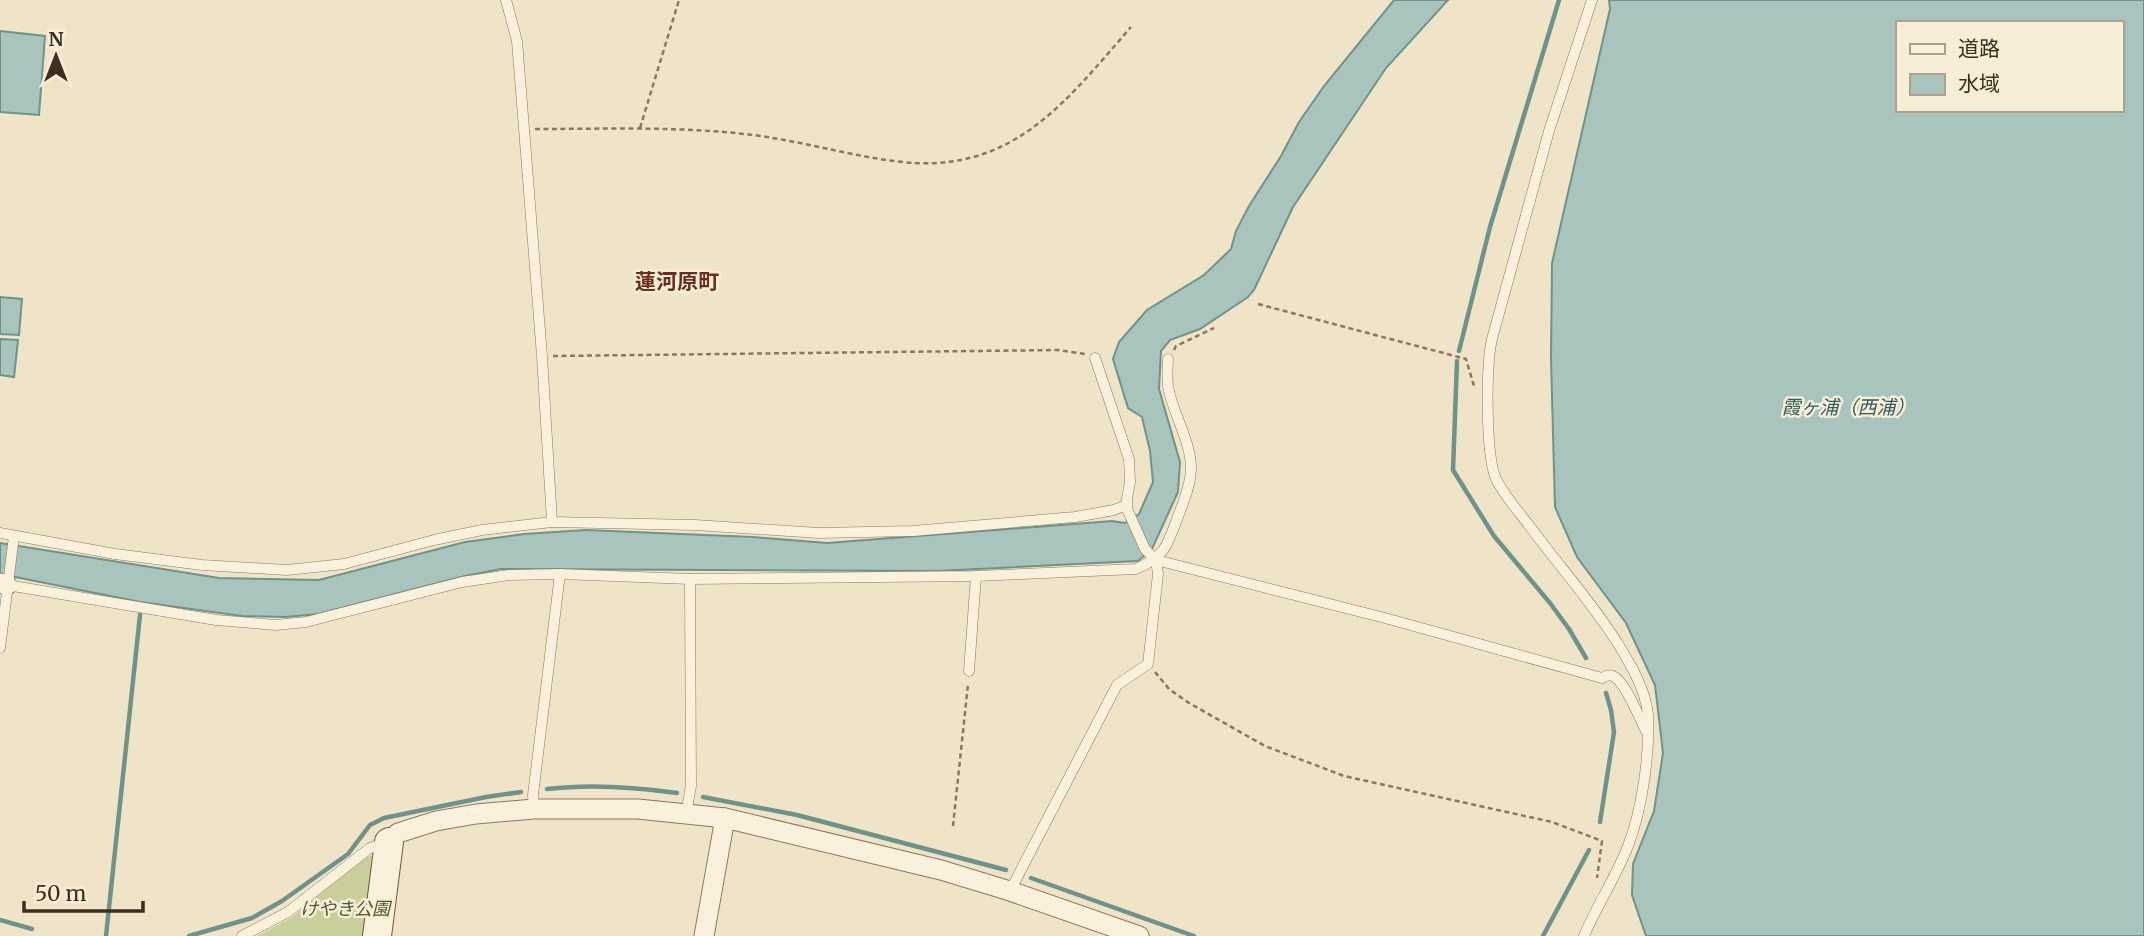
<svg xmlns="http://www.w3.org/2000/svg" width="2144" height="936" viewBox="0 0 2144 936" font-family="Merriweather,'Noto Sans JP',serif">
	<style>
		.green { fill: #c9cf9b }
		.water { fill: #a9c4bc; stroke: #6f938a; stroke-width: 2; fill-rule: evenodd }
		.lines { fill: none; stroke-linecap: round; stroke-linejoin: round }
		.stream { stroke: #6f938a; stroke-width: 4.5 }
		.lane-casing { stroke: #8d765c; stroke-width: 11 }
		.street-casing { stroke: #8d765c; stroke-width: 21 }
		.secondary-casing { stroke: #6f573f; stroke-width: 30 }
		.path { stroke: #8d765c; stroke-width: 2.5; stroke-dasharray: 5 3.5; stroke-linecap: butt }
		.lane { stroke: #faf1dc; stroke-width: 10 }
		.street { stroke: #faf1dc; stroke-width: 19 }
		.secondary { stroke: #faf1dc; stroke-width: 28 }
		.labels { text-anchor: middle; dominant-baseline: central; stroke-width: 5; stroke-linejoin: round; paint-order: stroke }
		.park-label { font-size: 18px; font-style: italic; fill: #4d5a26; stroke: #f7eed8 }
		.water-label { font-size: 19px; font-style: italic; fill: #2f5d5a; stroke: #f7eed8 }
		.quarter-label { font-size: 21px; font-weight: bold; fill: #6b2e1e; stroke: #f7eed8 }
	</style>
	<rect width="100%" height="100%" fill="#f0e4c8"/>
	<polygon class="green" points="366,856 378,857 368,936 257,936 291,918"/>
	<g class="water">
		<polygon points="1394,0 1448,0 1386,68 1293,207 1254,290 1248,297 1200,329 1170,340 1161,351 1159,389 1180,462 1178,492 1152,549 1138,561 938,571 501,569 465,576 318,614 285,617 242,616 140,602 0,574 0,543 219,578 319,580 465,542 524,534 586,530 753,537 827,543 1112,521 1125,523 1139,514 1153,482 1150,451 1142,417 1128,408 1113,359 1119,342 1147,310 1204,275 1231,249 1236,231 1249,206 1281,156 1299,122 1324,86"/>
		<path d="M 1609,0 L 2144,0 L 2144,936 L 1646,936 L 1632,895 L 1633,864 L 1654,811 L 1663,753 L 1655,685 L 1626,623 L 1577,557 L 1555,507 L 1551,359 L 1552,263 L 1610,9 ZM 1897,23 L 2121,23 L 2121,110 L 1897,110 Z"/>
		<polygon points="0,31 45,36 39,115 0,112"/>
		<polygon points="0,297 22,299 19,335 0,334"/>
		<polygon points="0,339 18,340 14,377 0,375"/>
	</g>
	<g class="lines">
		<g class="stream">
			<polyline points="1459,351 1490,227 1559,0"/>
			<polyline points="1457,361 1453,470 1494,536 1550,603 1569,629 1586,658"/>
			<path d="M 547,789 C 589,784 635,787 677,793"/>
			<polyline points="703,797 797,815 1006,870"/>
			<polyline points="1600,822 1614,732 1611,710 1606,693"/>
			<polyline points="1031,878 1194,936"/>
			<polyline points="0,920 32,929"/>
			<polyline points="106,936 140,615"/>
			<polyline points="189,936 252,918 282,901 348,854 370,825 384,818 486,797 521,792"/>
			<polyline points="1543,936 1589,850"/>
		</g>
		<g class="lane-casing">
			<g id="lane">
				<polyline points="506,0 517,41 520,78 542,356 552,522"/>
				<path d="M 1095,358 L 1129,459 L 1130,482 L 1127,498 L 1127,509 L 1145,549 L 1156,560 L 1385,618 L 1602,678 C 1606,676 1609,674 1613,676 C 1626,682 1639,718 1646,731"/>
				<polyline points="0,533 115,554 202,565 287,570 344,564 434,540 482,530 552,522 695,525 819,533 913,531 1075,517 1114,510 1126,505"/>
				<path d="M 7,585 L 216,620 L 276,625 L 306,622 L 462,582 L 509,575 L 560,574 L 690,579 L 976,576 L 1136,569 C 1163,557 1166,549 1176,522 C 1182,505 1190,488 1191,470 C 1192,445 1174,415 1169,391 C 1166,381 1168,369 1168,359"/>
				<polyline points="0,648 14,536"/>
				<polyline points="969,671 976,576"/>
				<polyline points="534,809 533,795 560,574"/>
				<polyline points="686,814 691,786 690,579"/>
				<polyline points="1010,891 1117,685 1148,664 1158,574 1156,560"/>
				<polyline points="242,936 288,912 370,848 385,843"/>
				<path d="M 1584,936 C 1597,905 1616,877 1628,846 C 1642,810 1650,753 1648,715 C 1646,691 1632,667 1620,647 C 1593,603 1558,565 1528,524 C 1517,510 1505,496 1497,481 C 1485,458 1486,365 1492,339 L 1549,131 L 1592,0"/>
			</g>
		</g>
		<g class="street-casing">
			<g id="street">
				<polyline points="0,583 7,585"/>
				<polyline points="389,842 398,833 436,821 476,814 534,809 638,809 725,818 941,870 1010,891 1139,936"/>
				<polyline points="704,936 725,818"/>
			</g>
		</g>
		<g class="secondary-casing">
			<polyline id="secondary" points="377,936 389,842"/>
		</g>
		<g class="path">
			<polyline points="640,128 679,0"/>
			<path d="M 535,129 C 607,129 681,126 753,135 C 800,141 847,155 894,161 C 1010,177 1063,105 1131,27"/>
			<polyline points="1258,304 1466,359 1474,386"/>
			<polyline points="1174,350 1176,346 1214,328"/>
			<polyline points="553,356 1057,350 1085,354"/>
			<polyline points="1155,672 1169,689 1189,703 1265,746 1344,776 1552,822 1602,841 1597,878"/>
			<polyline points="953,826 968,684"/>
		</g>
		<use href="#lane" class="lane"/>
		<use href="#street" class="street"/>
		<use href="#secondary" class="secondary"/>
	</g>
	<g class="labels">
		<g class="park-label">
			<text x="345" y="908">けやき公園</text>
		</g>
		<g class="water-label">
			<text x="1848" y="407">霞ヶ浦（西浦）</text>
		</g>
		<g class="quarter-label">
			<text x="677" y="281">蓮河原町</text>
		</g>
	</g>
	<rect x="1896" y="21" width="228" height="91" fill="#f7eed8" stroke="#ada18e" stroke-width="2"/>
	<rect x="1910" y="44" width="35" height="10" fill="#faf1dc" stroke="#ada18e" stroke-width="2"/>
	<text x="1958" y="56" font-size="21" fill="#3d2e20">道路</text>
	<rect x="1910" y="74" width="35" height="21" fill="#a9c4bc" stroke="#ada18e" stroke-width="2"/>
	<text x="1958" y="91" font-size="21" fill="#3d2e20">水域</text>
	<g transform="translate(56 56)" stroke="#f7eed8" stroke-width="5" paint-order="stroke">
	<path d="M0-5L12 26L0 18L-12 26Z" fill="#3d2e20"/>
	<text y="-10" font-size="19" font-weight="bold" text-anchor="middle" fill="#3d2e20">N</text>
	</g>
	<path d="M24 901v10h119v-10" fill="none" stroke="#3d2e20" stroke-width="3.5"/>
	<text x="35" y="901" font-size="21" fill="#3d2e20" stroke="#f7eed8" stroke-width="5" paint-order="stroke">50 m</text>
</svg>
